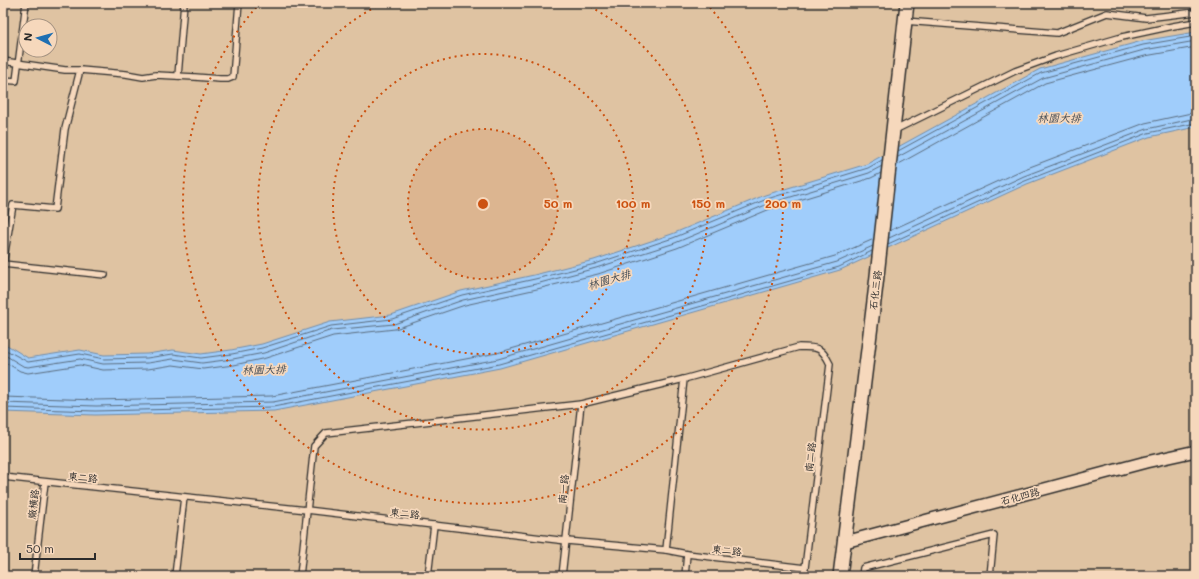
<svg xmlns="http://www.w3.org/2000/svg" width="1199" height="579" viewBox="0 0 1199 579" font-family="Mali,'LXGW WenKai TC',sans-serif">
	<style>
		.built { fill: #dfc3a2; fill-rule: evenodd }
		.water { fill: #a0cdfb; stroke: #718ca8 }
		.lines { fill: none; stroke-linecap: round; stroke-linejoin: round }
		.shore { stroke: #5a6c7e; stroke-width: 1 }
		.service-casing { stroke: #2b2b2b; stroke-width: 8 }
		.minor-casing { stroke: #2b2b2b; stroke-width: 14 }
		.tertiary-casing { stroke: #2b2b2b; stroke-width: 16 }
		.service { stroke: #f6d8bc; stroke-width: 5.5 }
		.minor { stroke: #f6d8bc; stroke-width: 11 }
		.tertiary { stroke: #f6d8bc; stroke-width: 13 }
		.ring { fill: none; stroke: #cc5211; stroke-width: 2; stroke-dasharray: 2 4 }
		.labels { text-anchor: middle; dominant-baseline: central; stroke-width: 3.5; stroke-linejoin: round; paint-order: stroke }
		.street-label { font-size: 10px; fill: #2b2b2b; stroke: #f6d8bc }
		.water-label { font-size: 11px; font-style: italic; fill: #424b55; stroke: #f6d8bc }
		.centre { fill: #cc5211; stroke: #f6d8bc; stroke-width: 2 }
		.ring-label { font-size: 12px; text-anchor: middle; font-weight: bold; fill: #cc5211; stroke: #f6d8bc; stroke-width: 3.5; stroke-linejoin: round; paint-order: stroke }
	</style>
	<rect width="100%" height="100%" fill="#f0d2b1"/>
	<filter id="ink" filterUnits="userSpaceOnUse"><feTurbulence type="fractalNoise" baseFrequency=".025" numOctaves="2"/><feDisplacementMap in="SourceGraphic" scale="8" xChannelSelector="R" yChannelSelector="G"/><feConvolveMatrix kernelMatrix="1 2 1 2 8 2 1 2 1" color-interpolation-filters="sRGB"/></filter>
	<g filter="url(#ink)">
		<path class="built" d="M 3,3 L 1196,3 L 1196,576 L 3,576 ZM 26,26 L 50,26 L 50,50 L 26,50 Z"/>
		<polygon class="water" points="1196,32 1196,127 1149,137 1027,184 840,270 500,368 274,411 95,415 3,412 3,345 7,345 28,358 80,350 104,355 147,354 173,350 201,354 231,350 262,344 330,322 391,315 461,291 534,275 594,260 672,234 765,195 867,164 1040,69 1142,41"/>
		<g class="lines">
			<g class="shore">
				<polyline points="898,151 1041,73 1143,45 1196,36"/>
				<polyline points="898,157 1043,78 1144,50 1196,41"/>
				<polyline points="897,165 1045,83 1145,56 1196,47"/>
				<polyline points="889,231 1022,170 1145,123 1196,112"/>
				<polyline points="889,238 1024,176 1147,129 1196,118"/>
				<polyline points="888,244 1025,181 1148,133 1196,123"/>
				<polyline points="3,349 6,350 28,362 80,354 104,359 147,358 173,354 201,358 232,354 262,348 331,326 392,319 462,295 535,279 595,264 673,238 767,199 868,168 882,160"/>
				<polyline points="3,354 23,366 28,367 80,359 103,364 148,363 173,359 202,363 233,359 264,353 332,330 394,324 463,300 536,284 596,268 675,243 768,204 869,173 882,166"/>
				<polyline points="3,361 20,371 28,373 80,365 103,370 148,369 173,365 203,369 234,365 266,358 333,336 395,329 465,305 537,289 598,274 677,248 770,209 871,178 881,173"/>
				<polyline points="3,397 96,400 272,396 497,353 835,256 874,239"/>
				<polyline points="3,403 96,406 273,402 498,359 837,262 873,246"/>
				<polyline points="3,408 95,411 273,407 499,364 839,267 872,251"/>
			</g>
			<g class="service-casing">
				<g id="service">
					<polyline points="905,21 1057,33 1107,13 1146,18 1196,12"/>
					<polyline points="3,61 65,70 80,70 126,74 143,77 156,75 195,77 220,79 228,79 233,77 239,3"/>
					<polyline points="178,76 184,3"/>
					<polyline points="3,80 16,81 26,3"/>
					<polyline points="893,131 1015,71 1056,56 1122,37 1173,26 1196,22"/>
					<polyline points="3,264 13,205 55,209 65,129 80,70"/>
					<polyline points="3,264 105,275"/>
					<polyline points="3,477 307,510 567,541 666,550 687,554 805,568"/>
					<polyline points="666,550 684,379"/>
					<polyline points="34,576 45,482"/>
					<polyline points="175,576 184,497"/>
					<path d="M 300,576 L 314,446 L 326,433 L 581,404 L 684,379 L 799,347 C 817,347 822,347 830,364 L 804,576"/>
					<polyline points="428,576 434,525"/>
					<polyline points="562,576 581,404"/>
					<polyline points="685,576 687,554"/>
					<polyline points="862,576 863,568 994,535 990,576"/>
				</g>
			</g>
			<g class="minor-casing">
				<polyline id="minor" points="845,542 1146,462 1196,451"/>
			</g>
			<g class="tertiary-casing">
				<polyline id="tertiary" points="840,576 876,285 907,3"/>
			</g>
			<use href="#service" class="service"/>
			<use href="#minor" class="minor"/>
			<use href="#tertiary" class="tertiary"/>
		</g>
	</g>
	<circle cx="483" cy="204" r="75" fill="#cc5211" fill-opacity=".12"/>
	<g class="ring">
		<circle cx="483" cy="204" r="75"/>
		<circle cx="483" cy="204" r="150"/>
		<path d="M585 4A225 225 0 1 1 381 4"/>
		<path d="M706 3A300 300 0 1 1 260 3"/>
	</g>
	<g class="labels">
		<g class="street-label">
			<text transform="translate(875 290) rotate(-83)">石化三路</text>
			<text transform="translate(810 457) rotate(-83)">南二路</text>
			<text transform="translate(83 477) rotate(6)">東二路</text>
			<text transform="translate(563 489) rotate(-84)">南一路</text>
			<text transform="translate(1020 496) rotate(-15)">石化四路</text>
			<text transform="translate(33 504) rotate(-83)">廠橫路</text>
			<text transform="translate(405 513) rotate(7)">東二路</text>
			<text transform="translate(727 550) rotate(7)">東二路</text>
		</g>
		<g class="water-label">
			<text x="1059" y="117">林園大排</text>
			<text transform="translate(609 279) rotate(-16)">林園大排</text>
			<text transform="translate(264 369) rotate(-1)">林園大排</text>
		</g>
	</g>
	<circle cx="483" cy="204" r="6" class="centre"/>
	<g class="ring-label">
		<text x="558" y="208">50 m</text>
		<text x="633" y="208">100 m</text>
		<text x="708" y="208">150 m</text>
		<text x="783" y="208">200 m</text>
	</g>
	<rect width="1199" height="579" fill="none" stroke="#f6d8bc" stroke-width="16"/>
	<rect x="8" y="8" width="1183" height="563" fill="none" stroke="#2b2b2b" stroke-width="1.5" filter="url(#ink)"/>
	<g transform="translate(38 38) rotate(276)"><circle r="19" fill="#f6d8bc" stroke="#a59382"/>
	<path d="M0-3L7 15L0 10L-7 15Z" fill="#1f6fb2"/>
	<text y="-6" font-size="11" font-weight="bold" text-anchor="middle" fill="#2b2b2b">N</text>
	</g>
	<path d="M20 553v6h75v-6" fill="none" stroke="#2b2b2b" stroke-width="2"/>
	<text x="26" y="553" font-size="12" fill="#2b2b2b" stroke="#f6d8bc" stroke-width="3" paint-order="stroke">50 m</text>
</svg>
